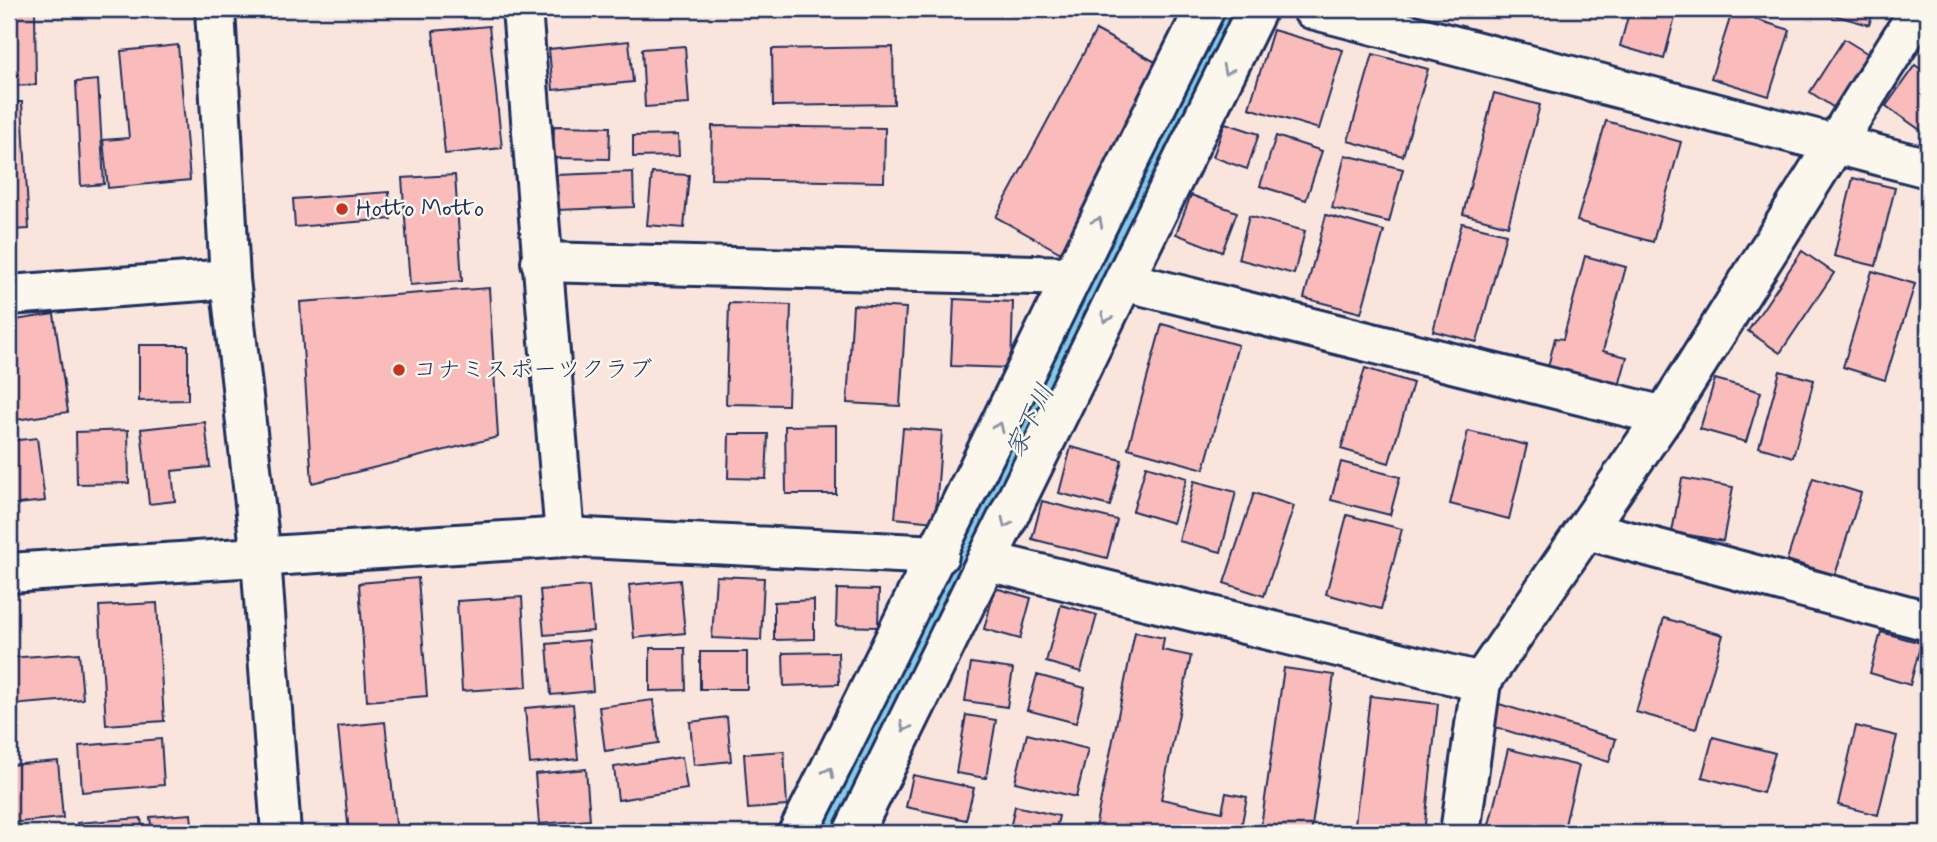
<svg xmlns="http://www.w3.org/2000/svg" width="1937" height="842" viewBox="0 0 1937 842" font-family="Mynerve,'Klee One',sans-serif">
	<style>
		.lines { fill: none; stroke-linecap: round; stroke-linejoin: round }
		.river { stroke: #85cae7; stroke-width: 70 }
		.building { fill: #f9bcba; stroke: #1b2f5e; stroke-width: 2 }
		.street-casing { stroke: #1b2f5e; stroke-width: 44 }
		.secondary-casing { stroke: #1b2f5e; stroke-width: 44 }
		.street { stroke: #fbf7ec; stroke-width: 38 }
		.secondary { stroke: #fbf7ec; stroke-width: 38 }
		.oneway { stroke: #8b93a5 }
		.poi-dot { fill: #c8321e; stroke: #fbf7ec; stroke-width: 2.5 }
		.labels { text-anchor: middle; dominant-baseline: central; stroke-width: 5; stroke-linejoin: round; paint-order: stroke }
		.poi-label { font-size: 24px; fill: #1b2f5e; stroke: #fbf7ec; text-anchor: start }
		.water-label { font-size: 26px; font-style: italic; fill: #365680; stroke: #fbf7ec }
	</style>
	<rect width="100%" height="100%" fill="#fae5dd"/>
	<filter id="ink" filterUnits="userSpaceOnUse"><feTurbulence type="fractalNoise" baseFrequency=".0143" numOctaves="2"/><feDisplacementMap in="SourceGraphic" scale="14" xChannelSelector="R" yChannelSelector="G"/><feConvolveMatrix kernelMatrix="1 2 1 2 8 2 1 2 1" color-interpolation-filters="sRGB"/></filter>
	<g filter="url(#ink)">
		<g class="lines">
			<polyline class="river" points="829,833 1233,9"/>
		</g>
		<g class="building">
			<polygon points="1630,9 1677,9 1664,59 1620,46"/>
			<polygon points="1824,9 1874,9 1869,25 1823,12"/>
			<polygon points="9,11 35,11 36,85 9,86"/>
			<polygon points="1732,12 1790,30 1769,96 1711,78"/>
			<polygon points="489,26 502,148 445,154 433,31"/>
			<polygon points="1096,30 1161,65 1061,253 996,217"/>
			<polygon points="1273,30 1343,50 1319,129 1249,108"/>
			<polygon points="1844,39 1870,55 1836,109 1810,92"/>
			<polygon points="629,41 633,82 553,90 549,49"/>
			<polygon points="178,45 190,180 108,188 103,140 129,138 121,51"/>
			<polygon points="685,46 689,104 645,107 642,49"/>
			<polygon points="893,47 894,104 773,106 772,49"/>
			<polygon points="1373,54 1428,69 1403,156 1348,141"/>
			<polygon points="1915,65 1928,74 1926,134 1886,106"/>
			<polygon points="98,80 104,184 81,186 76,82"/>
			<polygon points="1494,93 1540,105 1508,226 1463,214"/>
			<polygon points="9,102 22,102 29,229 9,230"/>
			<polygon points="1606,121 1681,142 1653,242 1577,221"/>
			<polygon points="1225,123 1259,134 1247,169 1213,157"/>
			<polygon points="554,126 610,127 609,159 553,158"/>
			<polygon points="712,126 885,128 884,182 711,179"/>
			<polygon points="678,135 679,156 633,157 633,136"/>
			<polygon points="1276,136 1322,151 1306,200 1260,186"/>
			<polygon points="1345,155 1403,169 1389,222 1332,208"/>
			<polygon points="633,172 634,207 557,210 556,175"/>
			<polygon points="652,173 689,175 684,228 647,225"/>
			<polygon points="455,175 462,281 410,285 402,178"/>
			<polygon points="1853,178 1895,188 1876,266 1834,256"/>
			<polygon points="389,192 391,219 295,227 293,199"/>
			<polygon points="1191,195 1237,212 1222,252 1176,234"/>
			<polygon points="1326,215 1384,231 1361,313 1304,298"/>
			<polygon points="1249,216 1305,231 1294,274 1238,259"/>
			<polygon points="1462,223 1506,234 1477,342 1433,331"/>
			<polygon points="1802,251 1834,273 1780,353 1748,331"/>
			<polygon points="1585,256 1626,267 1603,351 1627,357 1619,386 1548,367 1555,338 1563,339"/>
			<polygon points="1872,271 1915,284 1885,380 1843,367"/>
			<polygon points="489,288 498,437 312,483 300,302"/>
			<polygon points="954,299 1013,302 1011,368 951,366"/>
			<polygon points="729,303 791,305 788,405 726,404"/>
			<polygon points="853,305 906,308 900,406 847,403"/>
			<polygon points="54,314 68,412 9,421 9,321"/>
			<polygon points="1162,324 1238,345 1204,469 1128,448"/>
			<polygon points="139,345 188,345 188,400 139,401"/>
			<polygon points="1928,364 1928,388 1921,386"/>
			<polygon points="1365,368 1413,383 1389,463 1341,449"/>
			<polygon points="1780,371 1814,380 1793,457 1759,447"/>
			<polygon points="1715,379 1761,392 1746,442 1700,429"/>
			<polygon points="205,422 210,467 172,471 175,501 149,504 141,429"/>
			<polygon points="836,425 836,494 786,494 785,426"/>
			<polygon points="903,428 942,431 935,522 895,518"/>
			<polygon points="128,430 129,483 77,484 76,432"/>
			<polygon points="1468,431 1527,445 1509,519 1450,504"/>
			<polygon points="729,434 768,434 766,479 728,478"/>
			<polygon points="37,438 45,501 9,505 9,441"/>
			<polygon points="1071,447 1122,460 1110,506 1059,493"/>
			<polygon points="1341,462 1400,477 1390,515 1331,500"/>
			<polygon points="1146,466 1187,478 1173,523 1133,511"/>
			<polygon points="1682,478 1733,487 1723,541 1672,532"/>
			<polygon points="1813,478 1861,493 1835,575 1787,560"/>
			<polygon points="1194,481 1236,492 1221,552 1179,541"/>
			<polygon points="1254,493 1294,506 1264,596 1224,583"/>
			<polygon points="1042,501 1117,520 1107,558 1032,539"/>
			<polygon points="1347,515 1402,529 1381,609 1326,594"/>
			<polygon points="716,576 764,578 761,640 712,638"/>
			<polygon points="418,578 427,696 367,701 359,583"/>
			<polygon points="680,580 685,633 634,638 629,585"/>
			<polygon points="589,586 593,631 544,635 540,590"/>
			<polygon points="995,588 1031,598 1020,639 984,629"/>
			<polygon points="837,589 879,590 878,627 836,626"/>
			<polygon points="522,597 527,687 462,691 457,601"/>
			<polygon points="814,600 814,639 774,640 774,602"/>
			<polygon points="157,603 164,721 106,725 99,606"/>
			<polygon points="1061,605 1097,615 1081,672 1046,662"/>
			<polygon points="1664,618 1723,635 1696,729 1636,712"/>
			<polygon points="1135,632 1164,638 1162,650 1191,656 1161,799 1222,812 1226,793 1247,797 1240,833 1094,833"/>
			<polygon points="1881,632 1921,643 1910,685 1870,673"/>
			<polygon points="589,640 593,691 551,695 547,644"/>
			<polygon points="650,648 685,648 686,690 650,691"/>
			<rect x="700" y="652" width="47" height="37"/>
			<polygon points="838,652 839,684 784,686 783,653"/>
			<polygon points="79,653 83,699 11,705 9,658"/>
			<polygon points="971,663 1013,669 1007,707 965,701"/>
			<polygon points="1284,668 1334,675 1311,833 1260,833"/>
			<polygon points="1037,675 1085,688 1076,723 1027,710"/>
			<polygon points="1370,696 1438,704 1424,833 1354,833"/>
			<polygon points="653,700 659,743 605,751 599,707"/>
			<polygon points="573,704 578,759 530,764 525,708"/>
			<polygon points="1499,704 1616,739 1609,762 1492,726"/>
			<polygon points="966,715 996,720 986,778 956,773"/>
			<polygon points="727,717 731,761 694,765 690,722"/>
			<polygon points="385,722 397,833 349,833 338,727"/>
			<polygon points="1856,726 1897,736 1878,815 1838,805"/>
			<polygon points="1027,734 1088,749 1076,797 1015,782"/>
			<polygon points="1713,737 1775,753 1763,793 1702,777"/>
			<polygon points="161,739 164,785 82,792 79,746"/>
			<polygon points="1508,749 1579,766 1563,833 1487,833"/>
			<polygon points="784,751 787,806 748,809 744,754"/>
			<polygon points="682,757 687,789 618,800 614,767"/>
			<polygon points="58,761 63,818 9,823 9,765"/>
			<polygon points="586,769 590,820 539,824 535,774"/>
			<polygon points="913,775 974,788 966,820 906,807"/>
			<polygon points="1015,806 1059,816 1055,833 1009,833"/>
			<polygon points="191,814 193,833 152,833 150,817"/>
			<polygon points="141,818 143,833 78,833 77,823"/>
		</g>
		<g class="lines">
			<g class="street-casing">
				<g id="street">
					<polyline points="522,9 565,537"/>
					<polyline points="1312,9 1928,168"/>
					<polyline points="541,262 1070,276"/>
					<polyline points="1124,281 1664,416"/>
					<polyline points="9,295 230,279"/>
					<polyline points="1587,530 1928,621"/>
					<polyline points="987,561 1481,682"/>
					<polyline points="9,573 565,537 939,555"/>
					<path d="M 798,833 C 936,560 1067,282 1205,9"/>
					<polyline points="853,833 1257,9"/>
					<polyline points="1460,833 1481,682 1664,416 1920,9"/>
				</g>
			</g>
			<g class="secondary-casing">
				<polyline id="secondary" points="215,9 230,279 261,558 281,833"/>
			</g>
			<use href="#street" class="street"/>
			<use href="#secondary" class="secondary"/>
		</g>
		<defs><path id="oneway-chevron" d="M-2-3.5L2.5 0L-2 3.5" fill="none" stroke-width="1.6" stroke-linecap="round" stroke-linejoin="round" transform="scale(1.75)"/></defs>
		<g class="oneway">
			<use href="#oneway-chevron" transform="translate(1227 70) rotate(116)"/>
			<use href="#oneway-chevron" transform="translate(1098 222) rotate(-63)"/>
			<use href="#oneway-chevron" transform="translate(1106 318) rotate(116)"/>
			<use href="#oneway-chevron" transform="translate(999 427) rotate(-65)"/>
			<use href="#oneway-chevron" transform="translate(1006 523) rotate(116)"/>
			<use href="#oneway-chevron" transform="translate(905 727) rotate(116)"/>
			<use href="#oneway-chevron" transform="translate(829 772) rotate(-63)"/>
		</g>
	</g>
	<g class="poi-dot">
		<circle cx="342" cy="209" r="7"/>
		<circle cx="399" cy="370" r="7"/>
	</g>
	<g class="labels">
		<g class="poi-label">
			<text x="356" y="209">Hotto Motto</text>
			<text x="413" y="370">コナミスポーツクラブ</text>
		</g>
		<g class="water-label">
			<text transform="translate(1031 421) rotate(-64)">家下川</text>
		</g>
	</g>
	<rect width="1937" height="842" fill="none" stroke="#fbf7ec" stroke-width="35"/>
	<rect x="18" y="18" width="1902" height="807" fill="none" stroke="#1b2f5e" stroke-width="2.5" filter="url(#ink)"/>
</svg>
